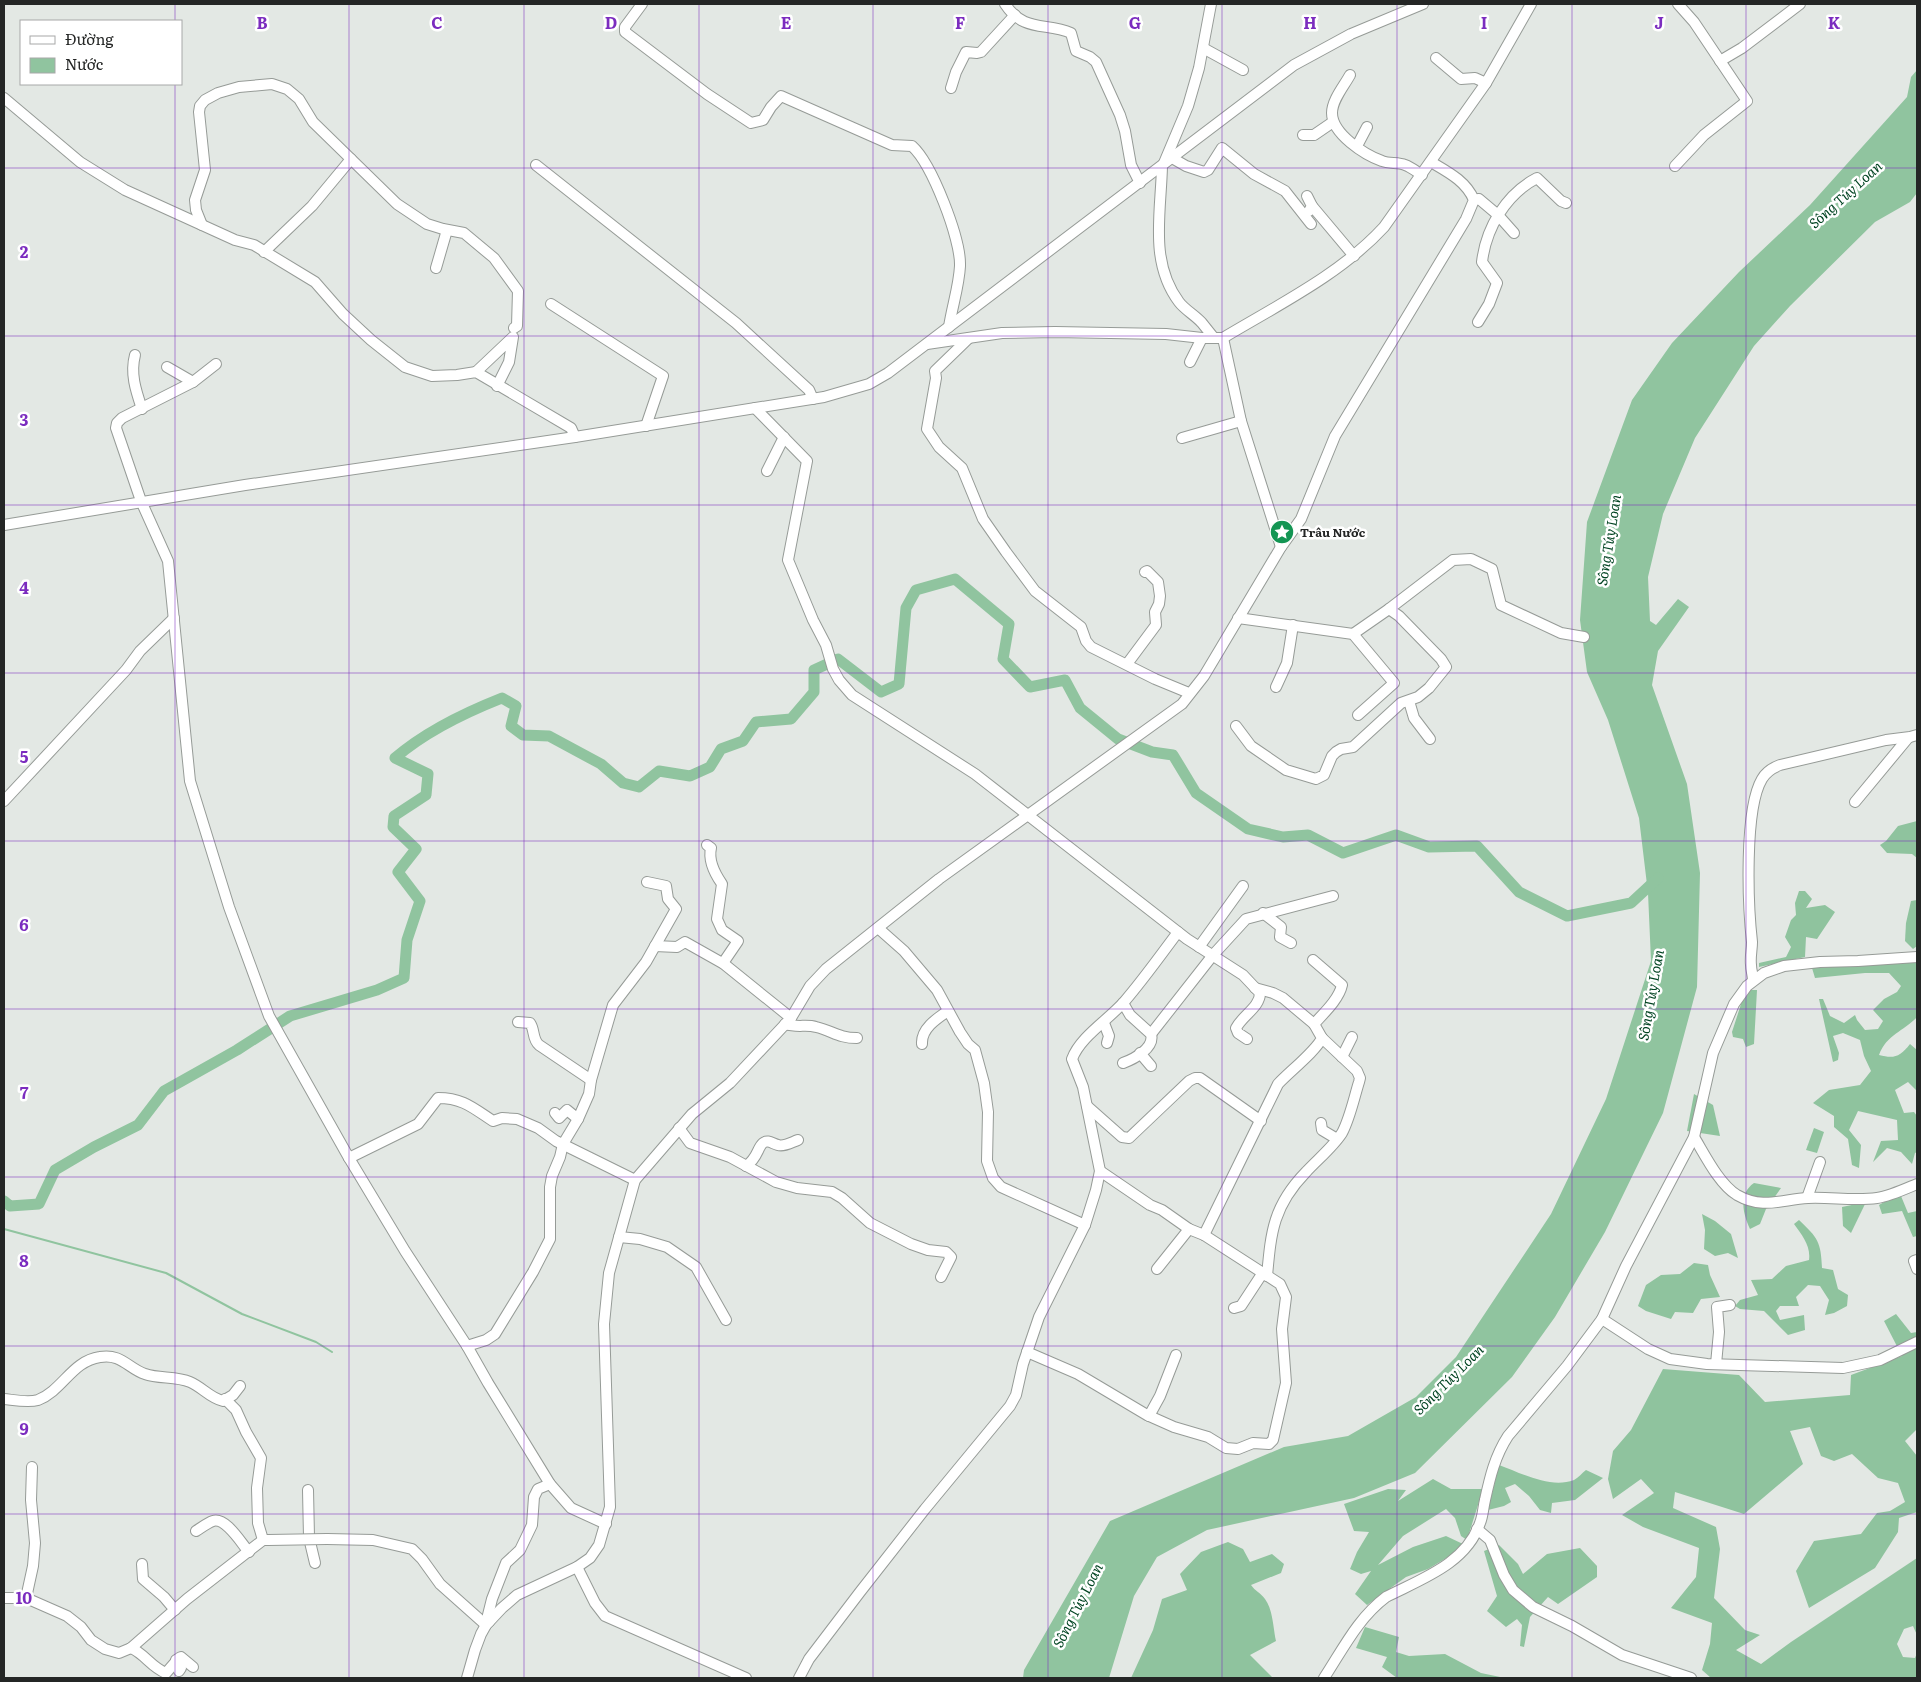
<svg xmlns="http://www.w3.org/2000/svg" width="1921" height="1682" viewBox="0 0 1921 1682" font-family="Literata,serif">
	<style>
		.forest { fill: #8fc39e }
		.water { fill: #90c49f }
		.lines { fill: none; stroke-linecap: round; stroke-linejoin: round }
		.stream { stroke: #90c49f; stroke-width: 2 }
		.river { stroke: #90c49f; stroke-width: 11 }
		.minor-casing { stroke: #969b97; stroke-width: 12 }
		.minor { stroke: #fff; stroke-width: 10 }
		.minor-bridge-casing { stroke: #969b97; stroke-width: 12; stroke-linecap: butt }
		.minor-bridge { stroke: #fff; stroke-width: 10 }
		.grid { fill: none; stroke: #7b2cbf; stroke-width: 1; stroke-opacity: 0.55 }
		.labels { text-anchor: middle; dominant-baseline: central; stroke-width: 5; stroke-linejoin: round; paint-order: stroke }
		.poi-label { font-size: 12px; font-weight: bold; fill: #242625; stroke: #fff; text-anchor: start }
		.water-label { font-size: 14px; font-style: italic; fill: #024422; stroke: #fff }
		.grid-label { font-size: 16px; text-anchor: middle; font-weight: bold; fill: #7b2cbf; stroke: #fff; stroke-width: 5; stroke-linejoin: round; paint-order: stroke }
	</style>
	<rect width="100%" height="100%" fill="#e3e8e4"/>
	<g class="forest">
		<polygon points="1917,821 1917,858 1912,854 1887,853 1880,845 1886,841 1898,826"/>
		<polygon points="1799,891 1805,891 1812,899 1806,908 1825,905 1835,912 1817,939 1806,937 1805,957 1759,967 1759,963 1786,957 1791,947 1785,937 1791,920 1796,915 1795,903"/>
		<polygon points="1917,900 1917,946 1913,949 1905,941 1906,923 1911,901"/>
		<path d="M 1917,962 L 1917,1017 C 1903,1032 1887,1034 1879,1055 C 1894,1059 1900,1057 1910,1044 L 1917,1050 L 1917,1091 L 1908,1082 L 1895,1090 L 1904,1113 L 1914,1112 L 1917,1116 L 1917,1152 L 1915,1153 L 1912,1164 L 1901,1152 L 1887,1148 L 1873,1162 L 1881,1141 L 1898,1140 L 1897,1120 L 1858,1111 L 1849,1130 L 1861,1145 L 1859,1168 L 1852,1165 L 1848,1139 L 1834,1127 L 1834,1116 L 1813,1103 L 1829,1090 L 1860,1085 L 1871,1071 L 1864,1056 L 1860,1040 L 1843,1033 L 1833,1036 L 1839,1053 L 1838,1060 L 1833,1062 L 1819,999 L 1823,999 L 1830,1016 L 1844,1023 L 1855,1015 L 1857,1020 L 1865,1030 L 1878,1029 L 1883,1021 L 1873,1010 L 1884,999 L 1897,992 L 1901,986 L 1889,973 L 1865,973 L 1815,978 L 1812,968 Z"/>
		<polygon points="1749,990 1757,990 1754,1044 1746,1047 1743,1039 1733,1037 1732,1032 1742,1001"/>
		<polygon points="1694,1094 1713,1105 1720,1136 1687,1131"/>
		<polygon points="1814,1128 1824,1132 1817,1153 1806,1150"/>
		<path d="M 1754,1183 L 1781,1188 L 1766,1209 L 1760,1224 L 1750,1229 C 1743,1214 1738,1194 1754,1183 Z"/>
		<polygon points="1901,1196 1908,1213 1917,1211 1917,1236 1913,1237 1902,1211 1882,1214 1879,1205 1891,1198"/>
		<polygon points="1866,1202 1851,1233 1843,1226 1842,1207"/>
		<polygon points="1702,1214 1715,1221 1731,1234 1738,1258 1728,1253 1715,1256 1704,1249 1705,1230"/>
		<path d="M 1799,1220 C 1818,1238 1821,1242 1822,1268 L 1833,1270 L 1838,1289 L 1848,1295 L 1847,1306 L 1834,1313 L 1825,1315 L 1829,1300 L 1820,1286 L 1808,1285 L 1796,1297 L 1799,1306 L 1780,1306 L 1776,1311 L 1780,1320 L 1804,1315 L 1805,1330 L 1788,1335 L 1764,1311 L 1740,1309 L 1735,1306 L 1740,1300 L 1758,1295 L 1751,1280 L 1772,1279 L 1786,1266 L 1809,1260 C 1811,1246 1802,1235 1794,1224 Z"/>
		<polygon points="1694,1263 1708,1265 1710,1275 1720,1297 1701,1299 1693,1313 1675,1312 1671,1319 1646,1311 1638,1306 1646,1285 1661,1275 1680,1274"/>
		<polygon points="1896,1314 1911,1333 1917,1332 1917,1429 1905,1441 1917,1456 1917,1512 1899,1518 1898,1532 1875,1568 1809,1608 1796,1571 1814,1541 1861,1534 1877,1513 1890,1511 1905,1502 1898,1483 1878,1478 1852,1454 1834,1461 1821,1456 1810,1427 1790,1431 1803,1464 1744,1514 1675,1492 1673,1508 1716,1527 1720,1549 1714,1598 1745,1630 1760,1635 1736,1650 1761,1664 1791,1642 1917,1558 1917,1635 1913,1626 1904,1629 1897,1644 1903,1657 1915,1658 1917,1653 1917,1678 1711,1678 1702,1670 1710,1644 1712,1623 1671,1608 1696,1577 1699,1548 1643,1527 1622,1515 1654,1493 1641,1479 1613,1499 1608,1479 1613,1451 1631,1430 1663,1369 1739,1375 1765,1402 1850,1395 1851,1375 1902,1356 1884,1321"/>
		<path d="M 1499,1465 C 1521,1473 1550,1489 1574,1480 C 1578,1478 1582,1473 1586,1470 L 1603,1478 L 1575,1500 L 1552,1503 L 1551,1513 L 1540,1510 L 1529,1496 L 1515,1484 L 1505,1488 L 1511,1502 L 1504,1506 L 1488,1510 Z"/>
		<polygon points="1433,1479 1451,1489 1483,1489 1467,1540 1461,1536 1455,1518 1446,1509 1403,1536 1378,1565 1413,1547 1446,1536 1463,1544 1453,1554 1428,1569 1406,1577 1367,1605 1355,1594 1371,1571 1361,1574 1350,1569 1357,1552 1369,1532 1354,1531 1344,1504 1388,1489 1406,1490 1398,1501"/>
		<path d="M 1228,1542 L 1243,1549 L 1250,1562 L 1272,1554 L 1284,1564 L 1281,1573 L 1251,1585 C 1255,1591 1261,1593 1265,1599 C 1273,1610 1273,1627 1276,1641 L 1250,1655 L 1273,1678 L 1131,1678 L 1153,1630 L 1162,1599 L 1187,1590 L 1180,1574 L 1201,1552 Z"/>
		<polygon points="1499,1545 1518,1564 1523,1574 1547,1554 1580,1548 1597,1566 1597,1577 1558,1604 1548,1597 1530,1617 1524,1647 1520,1646 1522,1625 1517,1619 1506,1627 1487,1611 1497,1596 1484,1551"/>
		<polygon points="1365,1627 1399,1637 1396,1652 1409,1656 1445,1654 1481,1673 1505,1678 1397,1678 1382,1667 1387,1657 1356,1648"/>
	</g>
	<polygon class="water" points="1917,70 1917,193 1910,202 1875,222 1790,306 1754,346 1695,438 1663,514 1648,577 1650,621 1656,625 1678,599 1689,607 1658,651 1652,685 1687,784 1700,873 1697,987 1663,1113 1605,1232 1555,1317 1512,1377 1415,1473 1354,1498 1207,1530 1157,1557 1134,1596 1109,1678 1023,1678 1024,1670 1110,1521 1284,1447 1348,1436 1416,1397 1456,1357 1551,1214 1606,1099 1651,961 1648,893 1639,818 1608,720 1587,672 1580,620 1587,522 1632,400 1672,343 1739,272 1810,205 1907,97 1911,77"/>
	<g class="lines">
		<polyline class="stream" points="4,1229 166,1273 242,1314 316,1342 332,1352"/>
		<path class="river" d="M 4,1201 L 10,1206 L 39,1204 L 55,1170 L 94,1147 L 138,1125 L 164,1091 L 237,1050 L 290,1016 L 377,990 L 404,978 L 407,940 L 420,901 L 398,872 L 416,849 L 393,827 L 394,816 L 426,795 L 428,774 L 395,758 C 426,731 464,713 502,698 L 516,706 L 511,726 L 523,735 L 549,736 L 601,764 L 623,783 L 639,787 L 659,771 L 690,776 L 710,767 L 721,749 L 743,741 L 756,722 L 791,719 L 814,692 L 814,670 L 838,659 L 881,692 L 899,684 L 906,608 L 916,590 L 955,579 L 1009,624 L 1003,659 L 1030,687 L 1065,680 L 1080,708 L 1118,739 L 1152,752 L 1173,755 L 1196,793 L 1248,829 L 1283,837 L 1308,835 L 1343,853 L 1396,835 L 1429,847 L 1477,846 L 1519,892 L 1567,916 L 1631,903 L 1658,878"/>
		<g class="minor-casing">
			<g id="minor">
				<path d="M 642,4 L 625,27 L 625,32 L 707,94 L 751,123 L 763,120 L 771,107 L 781,96 L 892,145 L 912,146 C 932,164 961,239 960,266 C 959,286 952,307 949,327"/>
				<path d="M 1005,4 C 1024,33 1046,22 1071,33 L 1076,51 L 1090,57 L 1096,62 L 1120,115 L 1125,131 L 1131,165 L 1140,183"/>
				<polyline points="1203,48 1243,70"/>
				<polyline points="1436,58 1461,79 1475,78 1486,83"/>
				<polyline points="1720,61 1742,48 1800,4"/>
				<path d="M 1350,75 C 1344,86 1332,100 1332,113 C 1332,134 1365,155 1382,161 C 1389,164 1398,162 1405,165 C 1411,167 1417,172 1422,175"/>
				<polyline points="951,88 956,72 966,52 977,53 981,52 1015,15"/>
				<polyline points="4,98 80,162 125,190 235,240 254,245 315,282 343,314 371,340 405,367 432,376 457,375 476,372 571,428 575,437"/>
				<polyline points="1303,135 1314,135 1333,122"/>
				<polyline points="1357,146 1367,127"/>
				<polyline points="1172,158 1186,166 1204,172 1208,170 1222,148 1254,174 1285,191 1311,224"/>
				<polyline points="1164,163 1188,106 1199,68 1211,4"/>
				<polyline points="536,165 736,323 809,390 813,399"/>
				<path d="M 1162,166 C 1161,213 1149,262 1179,302 C 1185,310 1195,315 1202,323 C 1206,328 1210,333 1214,338"/>
				<polyline points="1675,166 1704,135 1747,101 1694,22 1678,4"/>
				<polyline points="1307,196 1312,206 1309,211"/>
				<polyline points="1474,200 1479,199 1498,215 1514,233"/>
				<polyline points="1312,206 1354,256"/>
				<polyline points="202,225 196,210 195,200 205,170 199,112 200,106 205,100 218,93 239,87 272,84 287,89 299,99 313,122 397,204 427,224 443,229 464,233 494,258 518,291 517,326 514,328"/>
				<polyline points="264,252 312,206 351,159"/>
				<polyline points="436,268 447,230"/>
				<polyline points="551,304 663,376 646,426"/>
				<path d="M 1478,322 L 1489,304 L 1497,283 L 1482,262 C 1486,228 1506,194 1537,178 L 1561,201 L 1566,203"/>
				<polyline points="969,338 935,371 936,378 927,429 939,447 962,468 983,519 1006,552 1035,591 1081,627 1086,641 1091,647 1155,679 1189,693"/>
				<polyline points="1223,338 1241,421 1281,547"/>
				<path d="M 927,344 L 1002,333 L 1055,332 L 1166,334 L 1202,338 L 1223,338 C 1278,305 1341,274 1384,227 L 1486,83 L 1531,4"/>
				<path d="M 135,355 C 130,374 136,391 142,409"/>
				<polyline points="1190,362 1202,338"/>
				<polyline points="167,367 193,382 216,364"/>
				<polyline points="476,372 513,337 509,362 497,386"/>
				<polyline points="193,382 122,418 117,423 116,428 141,501 168,561 190,781 229,907 269,1016 349,1158 405,1251 467,1346 488,1383 550,1484 571,1508 606,1524"/>
				<path d="M 755,408 L 807,461 L 788,560 L 813,620 L 826,645 L 833,669 L 839,680 L 852,695 L 975,774 L 1187,939 L 1243,975 L 1260,993 C 1260,1007 1243,1015 1236,1028 L 1238,1033 L 1247,1039"/>
				<polyline points="1182,438 1241,421"/>
				<polyline points="767,471 784,437"/>
				<polyline points="4,525 245,485 575,437 824,397 869,384 888,373 1294,65 1351,34 1423,4"/>
				<polyline points="1238,618 1353,634 1394,683 1358,715"/>
				<polyline points="1353,634 1389,609 1453,560 1471,559 1492,569 1501,605 1561,633 1584,637"/>
				<polyline points="1127,664 1156,625 1155,612 1159,604 1160,596 1158,582 1147,571 1145,572"/>
				<polyline points="1276,687 1287,663 1293,625"/>
				<polyline points="1409,701 1414,718 1430,739"/>
				<polyline points="1236,726 1251,746 1286,770 1316,779 1324,775 1332,756 1336,752 1341,749 1353,747 1401,703 1418,697 1429,688 1446,667 1441,659 1399,616 1389,609"/>
				<polyline points="4,801 126,670 140,651 174,618"/>
				<polyline points="1855,802 1908,738"/>
				<path d="M 707,845 L 711,848 C 708,861 715,874 722,884 L 717,919 L 722,930 L 738,941 L 723,963"/>
				<polyline points="1263,913 1281,927 1280,937 1291,943"/>
				<polyline points="878,928 904,951 937,990 960,1032 968,1044 975,1050 984,1083 988,1112 987,1161 993,1178 1001,1187 1085,1225"/>
				<polyline points="655,946 677,947 685,942 724,964 791,1018"/>
				<polyline points="1199,947 1243,886"/>
				<path d="M 1313,960 L 1342,985 C 1339,999 1324,1013 1314,1024"/>
				<path d="M 1753,980 C 1753,975 1751,970 1751,965 C 1750,957 1752,950 1752,942 C 1748,906 1744,809 1762,779 C 1766,772 1772,768 1780,765 L 1886,740 L 1910,737 L 1917,735"/>
				<path d="M 518,1022 L 530,1023 C 535,1030 532,1039 539,1045 L 591,1080"/>
				<polyline points="1104,1023 1109,1036 1107,1043"/>
				<path d="M 785,1024 C 798,1028 806,1024 816,1027 C 833,1031 838,1038 857,1038"/>
				<polyline points="1151,1034 1213,955 1246,919 1333,896"/>
				<path d="M 922,1044 C 921,1029 936,1019 948,1011"/>
				<polyline points="1140,1053 1151,1066"/>
				<polyline points="1342,1057 1352,1037"/>
				<path d="M 1123,1063 C 1134,1059 1155,1048 1151,1034 L 1130,1015 L 1123,1003"/>
				<polyline points="1087,1106 1122,1137 1129,1138 1189,1081 1195,1078 1200,1078 1261,1121"/>
				<polyline points="555,1113 559,1118 567,1110 578,1119 589,1094 591,1080 613,1005 646,962 676,909 668,899 666,886 647,882"/>
				<polyline points="1321,1123 1322,1130 1337,1139"/>
				<polyline points="679,1128 690,1143 730,1157 776,1182 797,1188 832,1192 842,1198 870,1223 911,1244 928,1250 946,1252 951,1257 941,1277"/>
				<path d="M 1694,1137 C 1705,1155 1719,1184 1737,1195 C 1763,1210 1783,1199 1808,1198 C 1831,1197 1855,1201 1877,1198 C 1890,1196 1905,1189 1917,1184"/>
				<path d="M 349,1158 L 418,1124 L 438,1098 C 463,1098 473,1108 493,1121 L 502,1118 L 517,1119 L 538,1128 L 556,1141 L 635,1180"/>
				<path d="M 746,1166 C 758,1158 757,1148 763,1143 C 768,1139 773,1144 778,1145 C 784,1147 792,1142 798,1140"/>
				<polyline points="1807,1198 1820,1162"/>
				<path d="M 1204,1235 L 1278,1084 C 1289,1072 1316,1051 1322,1038 L 1314,1024 L 1283,998 L 1273,993 L 1255,988"/>
				<polyline points="619,1237 640,1239 667,1247 696,1267 726,1320"/>
				<polyline points="1917,1260 1914,1261 1917,1269"/>
				<polyline points="1157,1269 1189,1229"/>
				<path d="M 1267,1276 C 1271,1232 1273,1206 1306,1172 C 1317,1160 1333,1147 1342,1133 C 1350,1118 1354,1098 1359,1082 L 1360,1078 L 1357,1071 L 1322,1038"/>
				<polyline points="1234,1308 1241,1306 1262,1274"/>
				<polyline points="1602,1319 1648,1349 1670,1359 1707,1364 1843,1368 1880,1360 1917,1342"/>
				<polyline points="467,1346 486,1340 495,1334 533,1272 550,1239 550,1187 552,1176 560,1157 563,1144 578,1119"/>
				<polyline points="1027,1352 1078,1374 1147,1415 1174,1427 1208,1437 1226,1448 1238,1449 1253,1443 1269,1444 1273,1440 1286,1383 1282,1329 1286,1297 1280,1284 1204,1235 1189,1229 1162,1210 1150,1205 1100,1171"/>
				<polyline points="1716,1364 1719,1332 1717,1307 1730,1305"/>
				<path d="M 4,1399 C 14,1400 28,1403 38,1400 C 63,1390 72,1361 100,1357 C 121,1353 129,1369 145,1374 C 159,1379 176,1376 190,1382 C 202,1387 210,1398 223,1401 L 233,1395 L 240,1386"/>
				<polyline points="225,1399 236,1410 246,1432 261,1458 257,1488 258,1523 263,1540"/>
				<polyline points="1149,1416 1160,1396 1176,1355"/>
				<polyline points="308,1490 309,1537"/>
				<polyline points="1477,1529 1490,1540 1504,1575 1513,1590 1533,1607 1572,1626 1622,1655 1691,1678"/>
				<path d="M 196,1531 C 201,1528 207,1523 213,1521 C 226,1517 241,1543 249,1552"/>
				<polyline points="327,1539 373,1540 412,1549 422,1559 440,1584 486,1625"/>
				<polyline points="310,1542 315,1563"/>
				<polyline points="142,1564 143,1579 164,1597 175,1610"/>
				<polyline points="577,1567 595,1603 605,1616 746,1678"/>
				<polyline points="4,1598 26,1598 67,1616 81,1627 91,1640 105,1649 119,1653 131,1648 187,1599 263,1540 268,1540"/>
				<polyline points="26,1598 33,1566 35,1543 31,1500 32,1467"/>
				<polyline points="489,1622 488,1615 492,1599 506,1563 520,1550 532,1525 534,1497 538,1489 550,1484"/>
				<path d="M 131,1648 C 145,1654 151,1667 166,1673 L 179,1658 L 181,1657 L 193,1667"/>
				<polyline points="176,1660 181,1668 179,1671"/>
				<path d="M 467,1678 L 475,1650 L 481,1634 L 486,1625 L 502,1608 L 517,1595 L 577,1567 L 590,1558 L 599,1545 L 610,1507 L 604,1324 L 609,1273 L 635,1180 L 692,1114 L 730,1083 L 791,1018 L 810,986 L 826,969 L 939,879 L 1182,704 L 1204,676 L 1281,547 L 1301,519 L 1335,436 L 1466,219 L 1474,200 C 1466,181 1448,172 1431,162"/>
				<path d="M 799,1678 L 809,1659 L 860,1592 L 925,1509 L 1010,1406 L 1016,1395 L 1023,1364 L 1039,1317 L 1085,1225 L 1096,1190 L 1100,1171 L 1083,1087 L 1072,1059 C 1080,1037 1108,1020 1124,1002 C 1143,980 1160,956 1178,932"/>
				<path d="M 1324,1678 C 1343,1649 1358,1618 1386,1597 C 1421,1579 1466,1564 1480,1523 C 1483,1516 1483,1508 1485,1500 C 1490,1477 1495,1456 1508,1436 L 1567,1366 L 1602,1319 L 1626,1266 L 1694,1137 L 1713,1053 L 1734,1004 L 1747,986 L 1764,973 L 1784,966 L 1820,962 L 1858,961 L 1917,957"/>
			</g>
		</g>
		<use href="#minor" class="minor"/>
		<g class="minor-bridge-casing">
			<polyline id="minor-bridge" points="268,1540 327,1539"/>
		</g>
		<use href="#minor-bridge" class="minor-bridge"/>
	</g>
	<path class="grid" d="M 175,4 L 175,21M 349,4 L 349,1678M 524,4 L 524,1678M 699,4 L 699,1678M 873,4 L 873,1678M 1048,4 L 1048,1678M 1222,4 L 1222,1678M 1397,4 L 1397,1678M 1572,4 L 1572,1678M 1746,4 L 1746,1678M 175,84 L 175,1678M 4,168 L 1917,168M 4,336 L 1917,336M 4,505 L 1917,505M 4,673 L 1917,673M 4,841 L 1917,841M 4,1009 L 1917,1009M 4,1177 L 1917,1177M 4,1346 L 1917,1346M 4,1514 L 1917,1514"/>
	<defs>
		<g id="sight-disc" transform="scale(1.25)"><circle r="9.5" fill="#139553" stroke="#fff"/><path d="M0-6L1.8-2.2L6-1.7L2.9 1.2L3.7 5.4L0 3.3L-3.7 5.4L-2.9 1.2L-6-1.7L-1.8-2.2Z" fill="#fff"/></g>
	</defs>
	<g fill-rule="evenodd">
		<use href="#sight-disc" x="1282" y="532"/>
	</g>
	<g class="labels">
		<g class="poi-label">
			<text x="1300" y="532">Trâu Nước</text>
		</g>
		<g class="water-label">
			<text transform="translate(1845 194) rotate(-42)">Sông Túy Loan</text>
			<text transform="translate(1608 540) rotate(-81)">Sông Túy Loan</text>
			<text transform="translate(1650 995) rotate(-80)">Sông Túy Loan</text>
			<text transform="translate(1448 1379) rotate(-45)">Sông Túy Loan</text>
			<text transform="translate(1077 1605) rotate(-63)">Sông Túy Loan</text>
		</g>
	</g>
	<g class="grid-label">
		<text x="262" y="29">B</text>
		<text x="437" y="29">C</text>
		<text x="611" y="29">D</text>
		<text x="786" y="29">E</text>
		<text x="960" y="29">F</text>
		<text x="1135" y="29">G</text>
		<text x="1310" y="29">H</text>
		<text x="1484" y="29">I</text>
		<text x="1659" y="29">J</text>
		<text x="1834" y="29">K</text>
		<text x="24" y="258">2</text>
		<text x="24" y="426">3</text>
		<text x="24" y="594">4</text>
		<text x="24" y="763">5</text>
		<text x="24" y="931">6</text>
		<text x="24" y="1099">7</text>
		<text x="24" y="1267">8</text>
		<text x="24" y="1435">9</text>
		<text x="24" y="1604">10</text>
	</g>
	<rect width="1921" height="1682" fill="none" stroke="#242625" stroke-width="10"/>
	<rect x="20" y="20" width="162" height="65" fill="#ffffff" stroke="#a7a8a8"/>
	<rect x="30" y="36" width="25" height="8" fill="#ffffff" stroke="#a7a8a8"/>
	<text x="65" y="45" font-size="15" fill="#242625">Đường</text>
	<rect x="30" y="58" width="25" height="15" fill="#90c49f" stroke="#a7a8a8"/>
	<text x="65" y="70" font-size="15" fill="#242625">Nước</text>
</svg>
